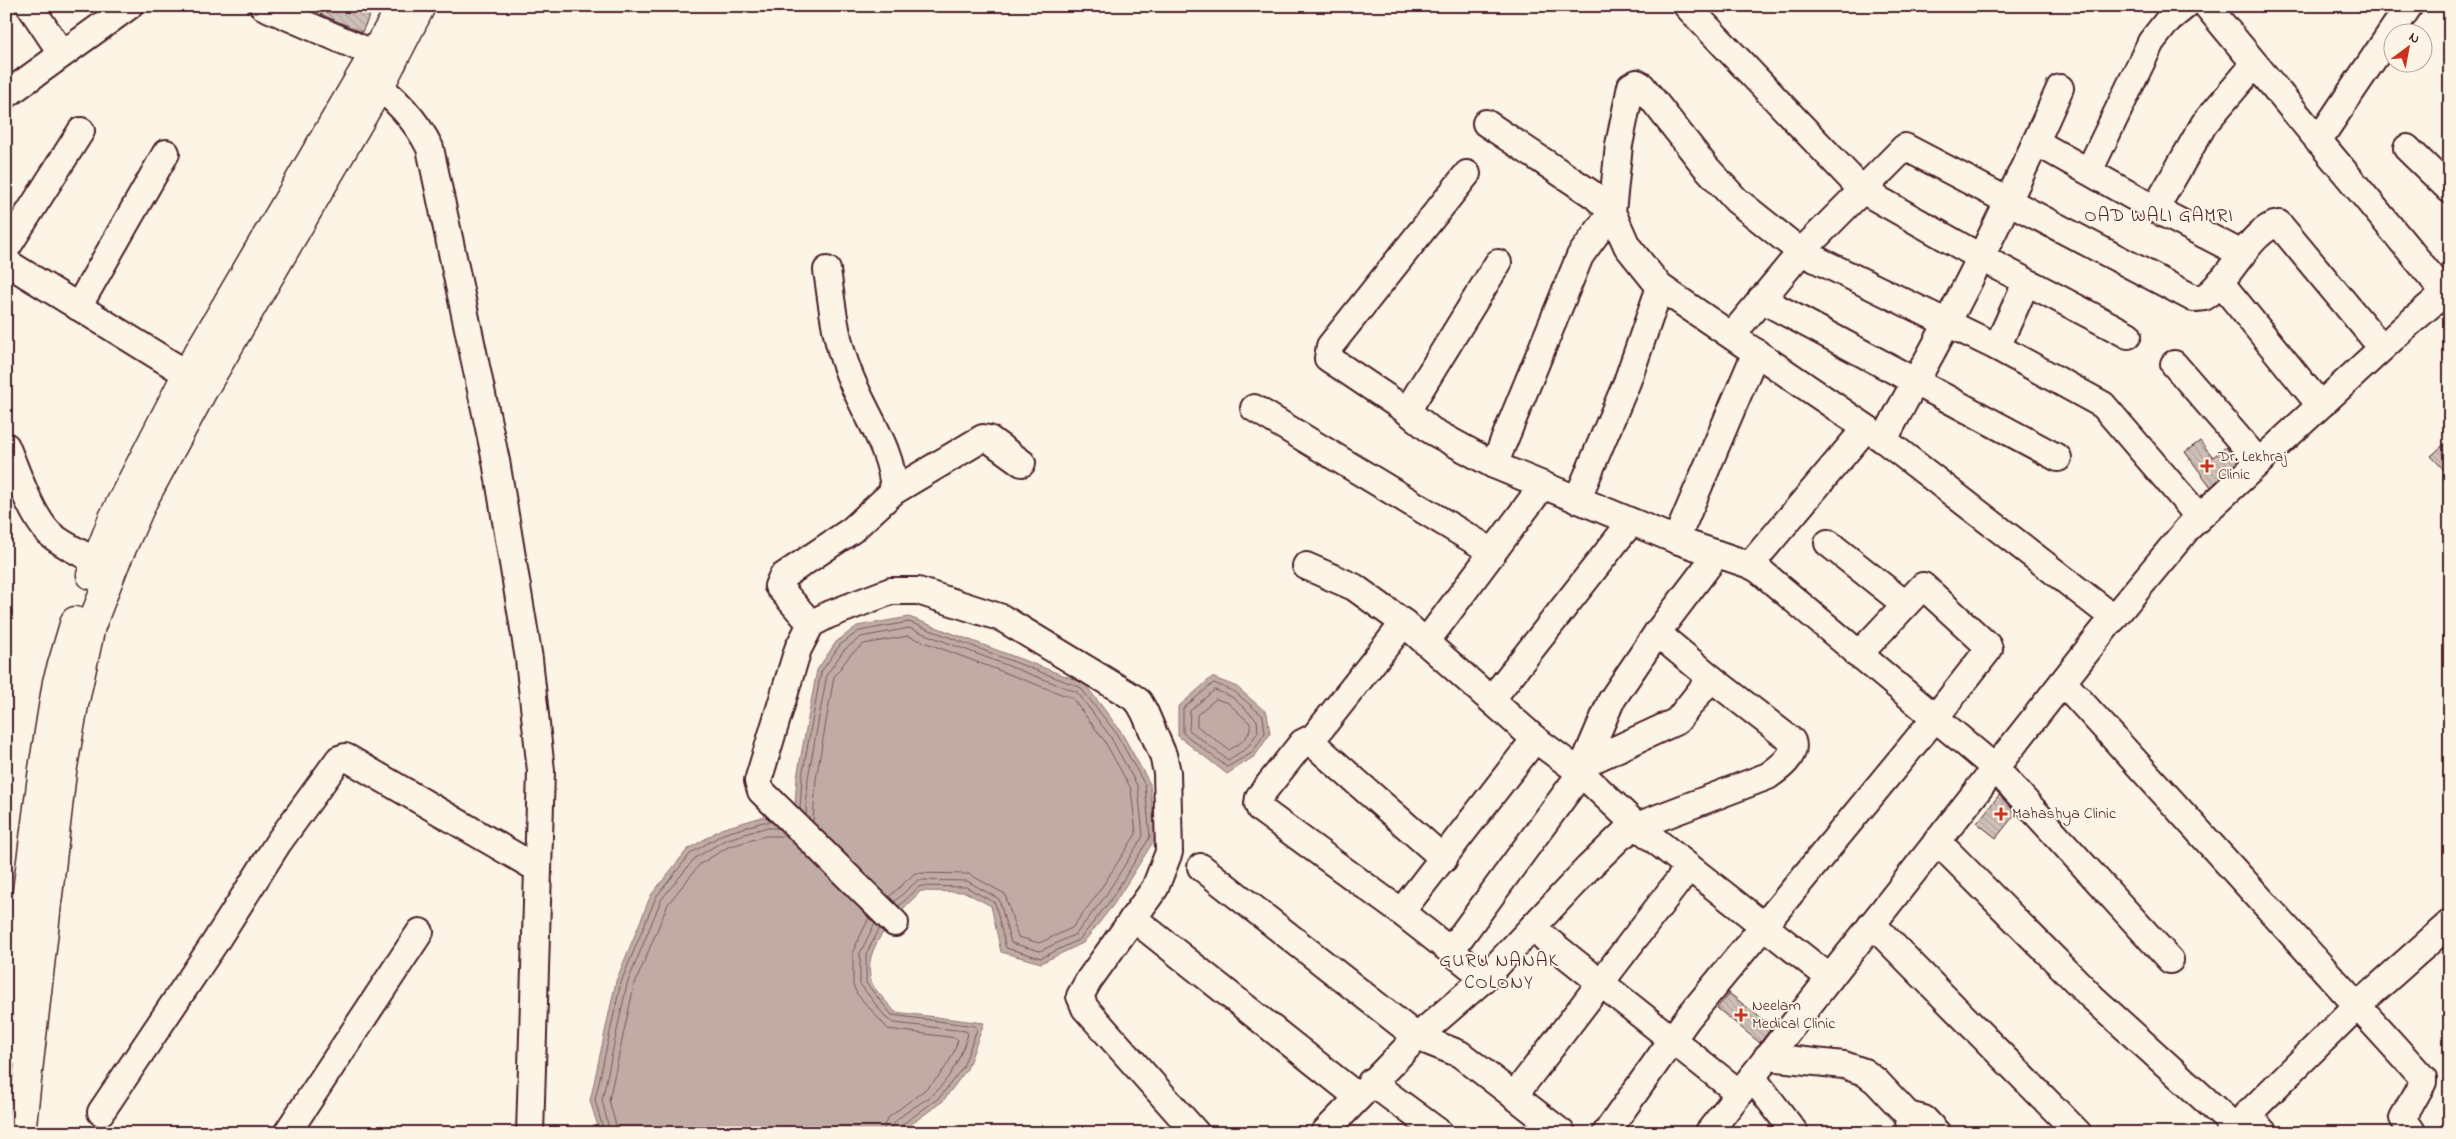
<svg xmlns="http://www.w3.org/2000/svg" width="2456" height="1139" viewBox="0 0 2456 1139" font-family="'Indie Flower',sans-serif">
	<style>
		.water { fill: #c0aca5; stroke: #917474 }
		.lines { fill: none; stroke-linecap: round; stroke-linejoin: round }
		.shore { stroke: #79575c; stroke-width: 1 }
		.building { fill: url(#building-back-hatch); stroke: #4a1f2b }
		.minor-casing { stroke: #4a1f2b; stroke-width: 30 }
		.major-casing { stroke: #4a1f2b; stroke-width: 31 }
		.minor { stroke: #fcf5e5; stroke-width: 26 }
		.major { stroke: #fcf5e5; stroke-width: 28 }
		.poi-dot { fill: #c8321e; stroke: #fcf5e5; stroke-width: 2 }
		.labels { text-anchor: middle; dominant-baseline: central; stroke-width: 4; stroke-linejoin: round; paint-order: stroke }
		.poi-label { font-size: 16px; fill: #4a1f2b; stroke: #fcf5e5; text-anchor: start }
		.quarter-label { font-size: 19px; letter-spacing: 1px; fill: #4a1f2b; stroke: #fcf5e5 }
	</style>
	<defs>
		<pattern id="building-back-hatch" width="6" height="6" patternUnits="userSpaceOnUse" patternTransform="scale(1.25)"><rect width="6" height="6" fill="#cfc0b7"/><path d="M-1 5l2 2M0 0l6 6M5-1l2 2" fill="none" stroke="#b3a59e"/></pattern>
	</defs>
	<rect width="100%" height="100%" fill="#fcf5e5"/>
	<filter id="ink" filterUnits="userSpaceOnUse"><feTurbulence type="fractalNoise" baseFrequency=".02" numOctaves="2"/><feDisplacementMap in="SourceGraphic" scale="10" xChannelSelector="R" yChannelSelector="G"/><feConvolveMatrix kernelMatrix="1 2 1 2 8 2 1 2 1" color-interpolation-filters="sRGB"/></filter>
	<g filter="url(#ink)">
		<g class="water">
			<path d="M 909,617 L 1084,683 L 1120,730 L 1150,784 L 1155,839 L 1114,904 L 1083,943 L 1041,963 L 1001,952 L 991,906 L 965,892 L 921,891 C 899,913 861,946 871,981 C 873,989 890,1005 895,1012 L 984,1023 L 967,1069 L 943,1101 L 899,1133 L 600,1133 L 590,1101 L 616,981 L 651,895 L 687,850 L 721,829 L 762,817 L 794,817 L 797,777 L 817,670 L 836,642 L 857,626 Z"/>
			<polygon points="1212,677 1237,687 1267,713 1270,734 1255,756 1227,774 1178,736 1178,707"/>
		</g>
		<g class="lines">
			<g class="shore">
				<polygon points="1214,683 1235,692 1263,716 1265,733 1252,753 1227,767 1183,733 1183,709"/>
				<polygon points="1215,690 1232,697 1257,720 1258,732 1247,748 1228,760 1189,730 1190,711"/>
				<path d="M 1216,699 L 1228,703 L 1250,723 C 1252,737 1239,744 1229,750 L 1197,726 L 1197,715 Z"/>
				<polyline points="800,809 802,777 821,672 840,645 859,631 909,622 1080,687 1116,733 1145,785 1150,837 1110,901 1080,939 1041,958 1006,948 995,903 966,887 920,886 899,906"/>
				<polyline points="806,815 808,778 827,674 844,650 861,637 909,628 1077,692 1110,736 1138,787 1143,836 1104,898 1076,934 1040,951 1011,943 999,899 967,881 918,880 894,902"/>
				<polyline points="813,822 816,779 834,677 850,655 864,644 908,636 1072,698 1104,740 1131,789 1136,834 1098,893 1072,928 1039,943 1018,937 1005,894 969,874 915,873 889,897"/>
				<path d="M 869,918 L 853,951 L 853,985 L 857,994 L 888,1029 L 956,1038 L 958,1040 C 945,1082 920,1092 889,1117 L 885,1123 L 883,1133"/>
				<path d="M 875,923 L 860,953 L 860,984 L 887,1019 L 894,1023 L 966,1031 L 968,1034 C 961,1056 952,1075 936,1092 C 925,1103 891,1116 890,1133"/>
				<polyline points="880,928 866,954 866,983 892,1015 975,1026 977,1029 963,1067 940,1097 899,1127 897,1133"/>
				<polyline points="604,1133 595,1100 621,982 656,897 691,853 723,834 763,822 772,822"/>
				<polyline points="610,1133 602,1100 627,984 661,900 695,858 725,840 764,828 778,828"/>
				<polyline points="618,1133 609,1100 634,986 668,904 700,864 728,847 765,836 786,836"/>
			</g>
		</g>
		<g class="building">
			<polygon points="324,6 374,6 362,32 320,14"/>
			<polygon points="2450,439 2450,476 2431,456"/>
			<polygon points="2200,441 2213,457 2226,447 2238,461 2211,487 2185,452"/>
			<polygon points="1999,795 2016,813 1996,838 1977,823"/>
			<polygon points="1729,993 1772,1027 1760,1043 1717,1008"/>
		</g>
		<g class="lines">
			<g class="minor-casing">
				<g id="minor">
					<polyline points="30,6 62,54"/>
					<polyline points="263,6 393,62"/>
					<polyline points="1687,6 1862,190 1980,257 2128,335"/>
					<polyline points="2207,6 2445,293"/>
					<path d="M 363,74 C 391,94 415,117 430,148 L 496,461 L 529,659 L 541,771 L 530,1133"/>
					<polyline points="6,95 129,6"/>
					<polyline points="1486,123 1595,196 1612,212 1580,256 1494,465"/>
					<polyline points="2318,141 2409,6"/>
					<polyline points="2036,142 2155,209 2242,254"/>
					<polyline points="2407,148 2450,190"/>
					<polyline points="2089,171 2151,42 2169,19 2185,6"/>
					<polyline points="1467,174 1330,346 1328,358 1407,411 1432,431 1494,465 1676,540 1750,565 1759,570 1995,768 2170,960"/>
					<polyline points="2155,209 2204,124 2254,65"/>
					<polyline points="6,249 81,131"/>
					<polyline points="6,262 187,374"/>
					<path d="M 827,270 C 832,304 835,338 848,371 C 863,412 892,447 894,491"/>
					<polyline points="2220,282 2320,405"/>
					<polyline points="1761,299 2058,458"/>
					<polyline points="78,307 166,153"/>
					<path d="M 1732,335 L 1801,252 L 1905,147 L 2193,298 C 2196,298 2201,298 2204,297 C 2228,284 2251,227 2279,224 L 2382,348"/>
					<polyline points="1997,347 2026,283"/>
					<polyline points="2174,364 2259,462"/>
					<polyline points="1254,408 1493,552"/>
					<polyline points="1407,411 1498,263"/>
					<path d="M 1884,440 C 1904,400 1927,363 1947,323 C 1988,246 2025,167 2060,88"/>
					<path d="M 6,446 C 16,470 31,515 49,533 C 62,545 81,553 96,561"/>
					<polyline points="1577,500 1627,382 1660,287"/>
					<polyline points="1676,540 1756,352"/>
					<polyline points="1828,543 1905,604"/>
					<polyline points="1750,565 1866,428"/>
					<polyline points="1306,566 1354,587 1404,623 1535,739 1581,773 1637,826 1830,978"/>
					<polyline points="2114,618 1884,440 1660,287 1627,246 1612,212 1619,145 1631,86 1637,83 1642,86 1705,166 1736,200 1801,252 1997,347 2103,405 2199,517"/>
					<polyline points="1404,623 1314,737 1302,743 1259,797 1258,804 1260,809 1401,912 1485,978"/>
					<polyline points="811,624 778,586 782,577 852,530 894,491 983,438 989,439 1022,463"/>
					<polyline points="1426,642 1543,485"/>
					<polyline points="1711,678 1657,633 1717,554"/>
					<polyline points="2063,682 2423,1078 2423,1082 2403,1118 2413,1133"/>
					<polyline points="1491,700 1631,522"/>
					<polyline points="1309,740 1444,859"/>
					<polyline points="1584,764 1611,701 1657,633"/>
					<polyline points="1937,841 2092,997 2235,1127"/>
					<polyline points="1201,867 1417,1037 1460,1054 1562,1133"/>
					<polyline points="1401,912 1535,739"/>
					<polyline points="1133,918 1358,1097"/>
					<polyline points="895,923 761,791 758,781 798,649 811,624 828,615 891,591 918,591 1002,618 1131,696 1139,702 1145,713 1163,755 1167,772 1169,852 1155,888 1089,980 1080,996 1085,1008 1196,1133"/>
					<polyline points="1872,924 2078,1133"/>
					<polyline points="1532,928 1739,1093"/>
					<polyline points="1767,1057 1844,1065 1864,1072 1876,1081 1908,1115 1911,1133"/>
					<polyline points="1752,1077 1795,1133"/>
					<polyline points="1371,1082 1440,1133"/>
					<polyline points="1514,1096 1689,867"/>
					<polyline points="101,1112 214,944 278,843 339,759 345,757 349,759 538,869"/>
					<polyline points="2247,1114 2264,1133"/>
					<polyline points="1908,1115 1924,1119 1937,1133"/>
					<polyline points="287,1133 420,932"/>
					<path d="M 1324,1133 L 1417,1037 L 1485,978 L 1588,868 L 1621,836 L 1637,826 L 1768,776 C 1778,769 1797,756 1792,741 L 1711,678 L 1677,721 L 1584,764 L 1581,773 L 1451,950"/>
					<polyline points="1606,1133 1687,1019 1935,718 1989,649 1988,646 1923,586 1858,655"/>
					<polyline points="1708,1133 2106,627 2188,528 2405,327 2450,288"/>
					<polyline points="2229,1133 2357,1006 2450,923"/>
				</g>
			</g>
			<g class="major-casing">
				<g id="major">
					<polyline points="91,575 113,518 194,360 396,16 400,6"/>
					<polyline points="6,1053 43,769 57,682 75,621"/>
					<polyline points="21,1133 62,772 74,705 91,626 114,566 144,499 201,394 380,86 421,6"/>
				</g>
			</g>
			<use href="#minor" class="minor"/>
			<use href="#major" class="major"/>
		</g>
	</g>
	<g class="poi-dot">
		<path d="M2204.5 458.5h5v5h5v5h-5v5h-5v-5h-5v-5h5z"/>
		<path d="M1998.5 806.5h5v5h5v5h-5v5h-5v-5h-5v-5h5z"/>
		<path d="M1738.5 1007.5h5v5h5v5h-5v5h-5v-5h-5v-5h5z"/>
	</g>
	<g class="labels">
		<g class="poi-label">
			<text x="2218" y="457">Dr. Lekhraj<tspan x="2218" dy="18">Clinic</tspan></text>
			<text x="2012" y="814">Mahashya Clinic</text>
			<text x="1752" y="1006">Neelam<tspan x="1752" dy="18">Medical Clinic</tspan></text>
		</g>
		<g class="quarter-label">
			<text x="2159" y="216">OAD WALI GAMRI</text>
			<text x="1499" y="961">GURU NANAK<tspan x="1499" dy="22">COLONY</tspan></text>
		</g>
	</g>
	<rect width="2456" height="1139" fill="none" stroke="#fcf5e5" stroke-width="25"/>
	<rect x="12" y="12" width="2431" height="1114" fill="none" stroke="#4a1f2b" stroke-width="2" filter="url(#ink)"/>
	<g transform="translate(2408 48) rotate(32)"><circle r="24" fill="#fcf5e5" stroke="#b59f9b"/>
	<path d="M0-4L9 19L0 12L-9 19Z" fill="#c8321e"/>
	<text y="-8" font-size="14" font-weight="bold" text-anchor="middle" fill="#4a1f2b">N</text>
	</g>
</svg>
